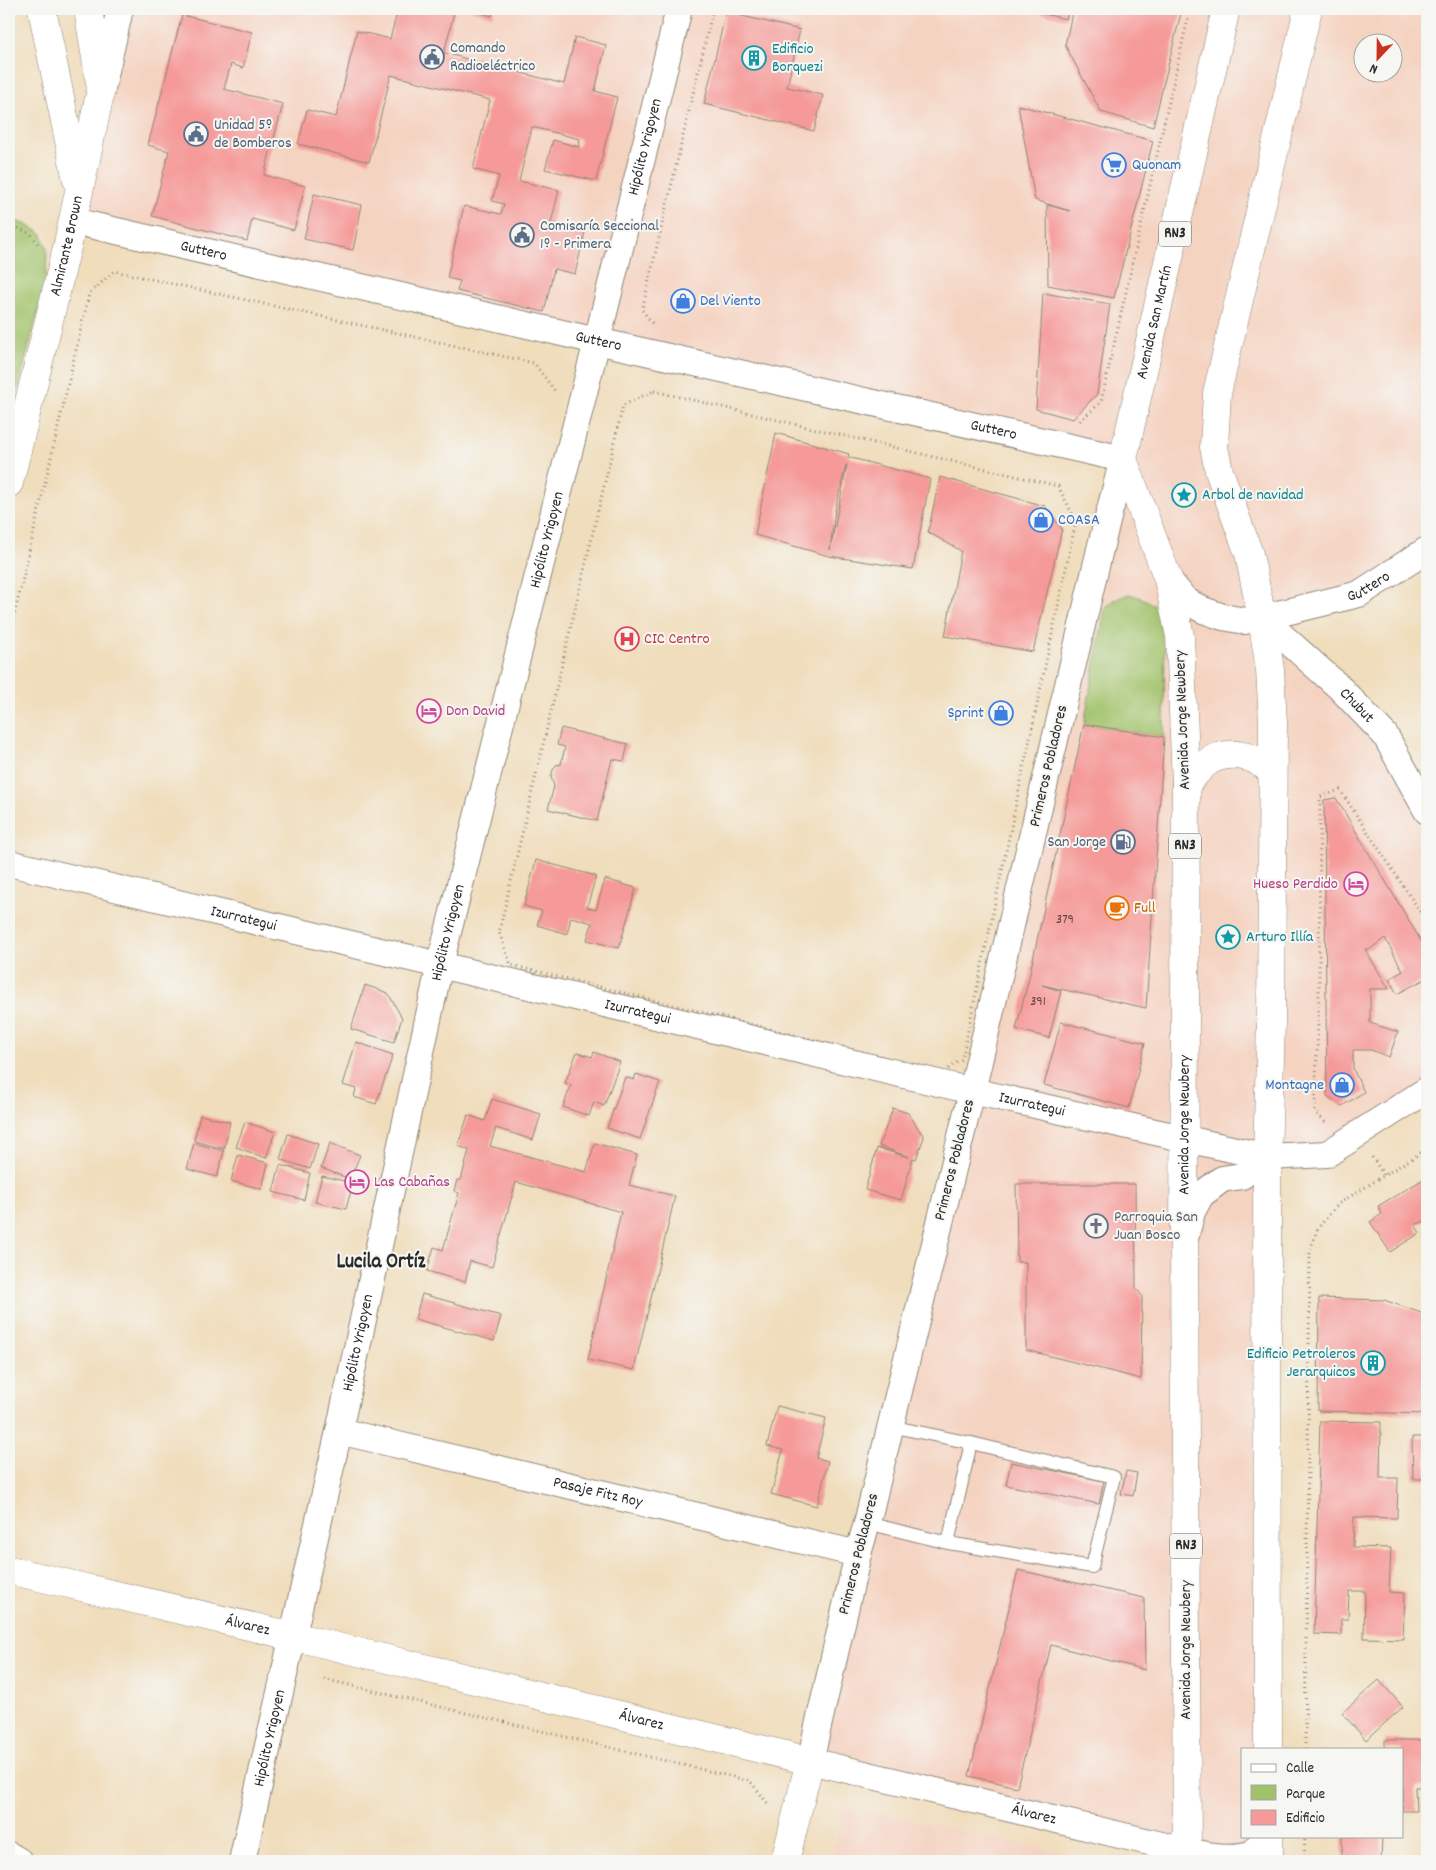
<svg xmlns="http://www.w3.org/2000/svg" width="1436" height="1870" viewBox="0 0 1436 1870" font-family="Dekko,sans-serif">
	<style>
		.built { fill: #f5d3c1; fill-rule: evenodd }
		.green { fill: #a1c26b; stroke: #66764b }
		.building { fill: #f59a98; fill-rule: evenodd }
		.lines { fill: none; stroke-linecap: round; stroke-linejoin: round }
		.lane-casing { stroke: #8e8474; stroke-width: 14 }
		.street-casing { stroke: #8e8474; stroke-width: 28 }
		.secondary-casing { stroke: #8e8474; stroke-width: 29 }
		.highway-casing { stroke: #8e8474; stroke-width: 29 }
		.path { stroke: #8e8474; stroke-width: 3; stroke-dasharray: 1 4; stroke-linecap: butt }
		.lane { stroke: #fff; stroke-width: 12 }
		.street { stroke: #fff; stroke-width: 26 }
		.secondary { stroke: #fff; stroke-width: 28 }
		.highway { stroke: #fff; stroke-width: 28 }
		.labels { text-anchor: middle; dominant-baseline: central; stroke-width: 4; stroke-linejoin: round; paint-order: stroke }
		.number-label { font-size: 14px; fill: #5e4746 }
		.shield { fill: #f6f6f2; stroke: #686867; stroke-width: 1 }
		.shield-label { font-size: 15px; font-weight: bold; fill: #2b2b2b }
		.service-label { font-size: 16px; fill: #4e5e75; stroke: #f6f6f2; text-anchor: start }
		.culture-label { font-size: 16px; fill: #0d838f; stroke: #f6f6f2; text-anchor: start }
		.street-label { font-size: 16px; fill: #2b2b2b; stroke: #f6f6f2 }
		.shop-label { font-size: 16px; fill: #366cbe; stroke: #f6f6f2; text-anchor: start }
		.health-label { font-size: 16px; fill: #be3a42; stroke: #f6f6f2; text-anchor: start }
		.hotel-label { font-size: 16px; fill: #b23c85; stroke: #f6f6f2; text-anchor: start }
		.food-label { font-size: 16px; fill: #c56008; stroke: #f6f6f2; text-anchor: start }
		.worship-label { font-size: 16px; fill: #5b616d; stroke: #f6f6f2; text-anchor: start }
		.district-label { font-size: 21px; font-weight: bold; fill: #2b2b2b; stroke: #f6f6f2 }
	</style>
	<rect width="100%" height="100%" fill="#f6f6f2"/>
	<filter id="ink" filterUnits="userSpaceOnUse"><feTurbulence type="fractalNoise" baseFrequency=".02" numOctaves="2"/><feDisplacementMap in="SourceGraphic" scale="10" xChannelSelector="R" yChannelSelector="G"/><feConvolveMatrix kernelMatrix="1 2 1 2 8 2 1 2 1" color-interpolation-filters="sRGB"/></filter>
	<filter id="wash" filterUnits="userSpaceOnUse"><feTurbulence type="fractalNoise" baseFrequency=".0096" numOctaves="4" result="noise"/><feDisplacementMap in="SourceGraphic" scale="20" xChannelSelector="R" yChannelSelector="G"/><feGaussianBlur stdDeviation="1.12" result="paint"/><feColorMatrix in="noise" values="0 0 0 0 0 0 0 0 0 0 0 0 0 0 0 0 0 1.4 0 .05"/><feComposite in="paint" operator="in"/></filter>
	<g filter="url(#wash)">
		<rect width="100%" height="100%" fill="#f0ddbc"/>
		<g class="built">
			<path d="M 120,9 L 1427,9 L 1427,550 L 1359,594 L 1263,618 L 1339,687 L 1427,811 L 1427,1090 L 1358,1136 L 1268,1157 L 1268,1749 L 1242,1749 L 1242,1836 L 1265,1836 L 1254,1853 L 810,1761 L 1123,459 L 73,221 ZM 1364,42 L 1394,42 L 1394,72 L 1364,72 Z"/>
			<polygon points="844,1805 1103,1861 831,1861"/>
		</g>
		<g class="green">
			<polygon points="9,219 25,224 41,233 47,248 46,281 9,423"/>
			<path d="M 1129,594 C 1152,601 1155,603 1165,625 L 1164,737 L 1084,724 L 1105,608 L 1114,600 Z"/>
		</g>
		<g id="blocks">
			<g class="building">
				<polygon points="398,9 455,9 444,53 564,84 575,37 606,45 595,91 617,97 596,181 545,169 553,140 579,147 580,139 532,127 519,181 559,190 551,223 585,232 575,274 554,269 544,312 457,291 460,281 447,278 464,206 501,214 504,204 492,201 499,176 473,169 490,100 391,75 369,162 298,144 307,110 336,117 357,31 390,39"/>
				<polygon points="467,9 494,9 492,16"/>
				<polygon points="1022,9 1069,9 1066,19"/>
				<polygon points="1073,9 1182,9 1153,127 1101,112 1065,45"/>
				<polygon points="726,12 800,30 787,87 823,95 814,131 704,104"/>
				<polygon points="182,15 252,32 243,68 231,64 224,89 283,104 264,175 305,186 294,230 252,219 247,241 152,216 169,151 148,145"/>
				<polygon points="1018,105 1153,141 1114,298 1048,285 1047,205 1070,211 1035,200"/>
				<polygon points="314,194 362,205 353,250 304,239"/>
				<polygon points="1043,293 1110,304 1097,394 1073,419 1036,409"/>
				<path d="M 776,433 L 849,454 L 848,457 L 930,479 L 913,569 L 829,556 L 755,535 ZM 846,465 L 847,465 L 830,550 L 835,510 Z"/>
				<polygon points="940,477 1045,506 1062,529 1033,652 945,636 961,551 928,532"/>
				<polygon points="1084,724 1164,737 1146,1008 1042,985 1061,991 1049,1038 1016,1029 1028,982"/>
				<polygon points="561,728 628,744 624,761 612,759 597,821 548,809 554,786 551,777 553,770 556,765 561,764 565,747 557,745"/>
				<polygon points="1336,798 1427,951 1427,978 1397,994 1389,979 1403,971 1385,938 1370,949 1365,949 1389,989 1370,989 1370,1023 1398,1032 1389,1057 1371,1050 1353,1050 1353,1069 1364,1092 1342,1106 1327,1096 1324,800"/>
				<polygon points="536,860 596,876 587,907 596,910 605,879 636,888 619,948 587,940 592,923 571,917 567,934 537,925 542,911 524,906"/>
				<polygon points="365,985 388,993 402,1018 394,1042 351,1029"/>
				<polygon points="1061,1022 1145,1043 1129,1108 1044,1085"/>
				<polygon points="356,1042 393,1055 376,1104 354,1097 356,1089 343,1085"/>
				<polygon points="577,1052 592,1057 594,1052 620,1062 604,1106 594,1102 589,1116 563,1107 571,1085 565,1083"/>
				<polygon points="636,1074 660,1082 640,1139 607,1128 625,1077 634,1080"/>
				<polygon points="492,1099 541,1114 533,1140 496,1128 490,1146 586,1172 595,1143 637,1155 629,1185 675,1196 634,1370 588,1360 621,1212 516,1182 492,1267 470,1261 465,1282 427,1271 434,1247 443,1250 459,1193 454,1191 457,1180 461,1180 469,1150 458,1146 468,1115 485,1121"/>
				<polygon points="893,1108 908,1113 924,1137 916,1159 913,1158 901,1200 865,1190 877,1148 909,1157 879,1146"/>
				<polygon points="200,1115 230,1122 224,1149 194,1141"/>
				<polygon points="245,1122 275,1132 266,1158 236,1147"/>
				<polygon points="288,1134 318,1144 310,1169 280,1159"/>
				<polygon points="194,1143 224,1151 217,1177 187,1169"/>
				<polygon points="330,1143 360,1155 350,1179 321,1168"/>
				<polygon points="238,1155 268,1163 262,1189 231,1181"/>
				<polygon points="280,1165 310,1173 304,1200 273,1192"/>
				<polygon points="322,1176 353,1183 346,1209 315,1202"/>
				<polygon points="1427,1177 1427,1220 1415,1225 1420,1233 1390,1252 1370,1222 1382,1214 1378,1206"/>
				<polygon points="1016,1184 1135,1184 1136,1288 1142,1296 1141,1379 1026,1350 1026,1262 1017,1262"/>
				<polygon points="422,1294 501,1316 494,1341 415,1319"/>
				<polygon points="1319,1298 1384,1300 1427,1315 1427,1414 1318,1411"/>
				<polygon points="777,1406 826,1418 816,1458 828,1461 817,1506 771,1494 783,1450 767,1446"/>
				<polygon points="1320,1421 1381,1422 1380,1478 1398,1478 1397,1518 1354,1517 1353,1547 1391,1548 1389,1592 1405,1593 1403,1639 1364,1638 1365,1591 1349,1591 1348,1619 1341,1619 1341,1635 1314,1634"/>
				<polygon points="1412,1437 1427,1437 1427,1479 1413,1479"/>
				<polygon points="1011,1462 1104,1481 1099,1504 1006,1485"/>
				<polygon points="1126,1471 1137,1473 1133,1496 1121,1494"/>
				<polygon points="1018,1570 1144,1598 1145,1670 1051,1645 1017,1787 969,1776"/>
				<polygon points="1379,1680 1403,1707 1366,1740 1342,1713"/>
				<polygon points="1385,1740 1427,1740 1427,1787 1415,1787 1416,1811 1402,1811 1402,1749 1385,1749"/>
				<polygon points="1342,1836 1382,1836 1381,1861 1348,1861 1348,1856 1342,1856"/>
			</g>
		</g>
	</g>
	<g filter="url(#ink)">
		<use href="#blocks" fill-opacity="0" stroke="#8e8474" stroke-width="1"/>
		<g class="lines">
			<g class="lane-casing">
				<g id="lane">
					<polyline points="867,1523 948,1543 1092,1567 1114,1477 971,1443 890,1426"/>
					<polyline points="948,1543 971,1443"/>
				</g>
			</g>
			<g class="street-casing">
				<g id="street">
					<polyline points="102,88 120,9"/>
					<path id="s1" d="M 73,221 L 597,341 L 1123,459 L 1101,545 L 972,1091 L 867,1523 L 858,1554 L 810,1761 L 1170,1847 C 1197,1853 1228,1862 1254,1853 L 1265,1836"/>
					<path id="s2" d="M 1168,579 L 1185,600 L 1203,610 L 1223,617 L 1245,621 L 1262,618 L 1359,594 L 1427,550"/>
					<path id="s3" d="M 1262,618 L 1339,687 L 1385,735 L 1427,811"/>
					<path id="s4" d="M 9,863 L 972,1091 L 1267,1157 L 1327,1154 L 1427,1090"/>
					<polyline points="1186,1235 1192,1212 1201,1195 1222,1179 1242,1176 1267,1157"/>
					<path id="s5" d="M 339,1431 L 858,1554"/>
					<polyline points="9,1855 19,1861"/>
					<path id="s6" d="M 242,1861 L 339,1431 L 440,964 L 597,341 L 679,9"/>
				</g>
			</g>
			<g class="secondary-casing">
				<g id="secondary">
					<polyline points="42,9 77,180"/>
					<path id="s7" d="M 9,483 L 68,243 L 101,89 L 88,9"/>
					<path id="s8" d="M 9,1570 L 292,1636 L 810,1761 L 785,1861"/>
				</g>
			</g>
			<g class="highway-casing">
				<g id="highway">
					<path d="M 1186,784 C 1192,778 1198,770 1205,764 C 1225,748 1257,754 1272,773"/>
					<polyline points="1268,1749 1267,1157 1271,1022 1273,723 1270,670 1262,618 1249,554 1219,471 1214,447 1217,393 1308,9"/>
					<path id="s9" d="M 1187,1861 L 1184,1242 L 1186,784 L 1180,636 L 1168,579 L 1123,459 L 1226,9"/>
					<polyline points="1269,1861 1269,1836"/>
				</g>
			</g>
			<g class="path">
				<polyline points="1262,9 1279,12"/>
				<polyline points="9,224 31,234 38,244"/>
				<polyline points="652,323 642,310 713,9"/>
				<polygon points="654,391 1058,486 1076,521 962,1059 944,1072 511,965 499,932 623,405"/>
				<polyline points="1080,421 1101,402 1190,9"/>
				<polyline points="9,638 89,294 114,271 534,363 555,391"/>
				<polyline points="1325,1122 1315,1112 1319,993 1320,797 1340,790 1427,922"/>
				<polyline points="1372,1157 1384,1175"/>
				<polyline points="324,1679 750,1781 769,1805"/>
				<polyline points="1305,1749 1310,1250 1318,1228 1338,1204 1427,1149"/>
				<polyline points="1304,1861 1305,1836"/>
			</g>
			<use href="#lane" class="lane"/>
			<use href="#street" class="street"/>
			<use href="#secondary" class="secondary"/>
			<use href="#highway" class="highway"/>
		</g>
	</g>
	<defs>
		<g id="civic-ring" transform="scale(1.25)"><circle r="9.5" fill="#f6f6f2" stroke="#5c6f8a" stroke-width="1.5"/><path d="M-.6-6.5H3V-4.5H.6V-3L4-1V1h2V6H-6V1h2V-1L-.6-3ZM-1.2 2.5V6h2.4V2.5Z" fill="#5c6f8a"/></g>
		<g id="building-ring" transform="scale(1.25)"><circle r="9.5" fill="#f6f6f2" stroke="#0f9aa8" stroke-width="1.5"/><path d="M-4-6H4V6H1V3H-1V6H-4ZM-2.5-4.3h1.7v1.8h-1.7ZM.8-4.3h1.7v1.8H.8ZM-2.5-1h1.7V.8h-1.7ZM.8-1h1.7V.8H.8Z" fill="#0f9aa8"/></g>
		<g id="supermarket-ring" transform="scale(1.25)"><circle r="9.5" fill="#f6f6f2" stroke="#3f7fe0" stroke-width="1.5"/><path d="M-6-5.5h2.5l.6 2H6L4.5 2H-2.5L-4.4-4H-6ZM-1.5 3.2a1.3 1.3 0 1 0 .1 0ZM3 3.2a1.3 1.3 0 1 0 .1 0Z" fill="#3f7fe0"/></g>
		<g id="shop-ring" transform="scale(1.25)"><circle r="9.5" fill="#f6f6f2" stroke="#3f7fe0" stroke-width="1.5"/><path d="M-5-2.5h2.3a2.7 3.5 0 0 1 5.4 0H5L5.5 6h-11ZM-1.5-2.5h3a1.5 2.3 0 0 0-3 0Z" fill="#3f7fe0"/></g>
		<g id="sight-ring" transform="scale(1.25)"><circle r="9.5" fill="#f6f6f2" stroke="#0f9aa8" stroke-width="1.5"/><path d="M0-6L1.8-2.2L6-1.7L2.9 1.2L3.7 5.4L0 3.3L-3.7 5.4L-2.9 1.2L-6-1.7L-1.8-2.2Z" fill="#0f9aa8"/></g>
		<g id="hospital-ring" transform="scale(1.25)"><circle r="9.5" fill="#f6f6f2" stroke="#e0444e" stroke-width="1.5"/><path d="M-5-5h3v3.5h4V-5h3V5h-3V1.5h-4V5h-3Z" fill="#e0444e"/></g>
		<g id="hotel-ring" transform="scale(1.25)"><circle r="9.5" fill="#f6f6f2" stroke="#d1479c" stroke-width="1.5"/><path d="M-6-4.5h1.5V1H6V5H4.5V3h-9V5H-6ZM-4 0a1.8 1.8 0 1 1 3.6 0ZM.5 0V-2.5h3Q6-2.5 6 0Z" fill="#d1479c"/></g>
		<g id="fuel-ring" transform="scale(1.25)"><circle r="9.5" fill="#f6f6f2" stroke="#5c6f8a" stroke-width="1.5"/><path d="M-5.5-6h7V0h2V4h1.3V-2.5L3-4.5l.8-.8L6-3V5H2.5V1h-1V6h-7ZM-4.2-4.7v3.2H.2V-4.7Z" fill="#5c6f8a"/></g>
		<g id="cafe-ring" transform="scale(1.25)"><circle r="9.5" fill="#f6f6f2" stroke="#e8710a" stroke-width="1.5"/><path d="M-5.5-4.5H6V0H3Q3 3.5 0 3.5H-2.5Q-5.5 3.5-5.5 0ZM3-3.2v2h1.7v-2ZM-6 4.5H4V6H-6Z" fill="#e8710a"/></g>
		<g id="church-ring" transform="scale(1.25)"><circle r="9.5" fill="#f6f6f2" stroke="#6b7280" stroke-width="1.5"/><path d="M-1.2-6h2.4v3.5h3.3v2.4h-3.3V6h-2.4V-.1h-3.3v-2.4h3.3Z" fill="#6b7280"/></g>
	</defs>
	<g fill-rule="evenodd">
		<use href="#civic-ring" x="432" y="57"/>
		<use href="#building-ring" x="754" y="58"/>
		<use href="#civic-ring" x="196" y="134"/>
		<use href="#supermarket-ring" x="1114" y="165"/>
		<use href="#civic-ring" x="522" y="235"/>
		<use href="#shop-ring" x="683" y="301"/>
		<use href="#sight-ring" x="1184" y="495"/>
		<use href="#shop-ring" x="1041" y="520"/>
		<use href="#hospital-ring" x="627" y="639"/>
		<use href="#hotel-ring" x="429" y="711"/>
		<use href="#shop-ring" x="1001" y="713"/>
		<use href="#fuel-ring" x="1123" y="842"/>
		<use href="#hotel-ring" x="1356" y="884"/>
		<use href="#cafe-ring" x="1117" y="908"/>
		<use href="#sight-ring" x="1228" y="937"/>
		<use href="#shop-ring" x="1342" y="1085"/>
		<use href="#hotel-ring" x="357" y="1182"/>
		<use href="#church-ring" x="1096" y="1226"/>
		<use href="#building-ring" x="1373" y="1363"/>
	</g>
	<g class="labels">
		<g class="number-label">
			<text x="1065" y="920">379</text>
			<text x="1038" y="1002">391</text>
		</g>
		<g class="shield">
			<rect x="1159" y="221.5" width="32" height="25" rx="4"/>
			<rect x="1169" y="833.5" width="32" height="25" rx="4"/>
			<rect x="1170" y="1533.5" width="32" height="25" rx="4"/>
		</g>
		<g class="shield-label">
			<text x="1175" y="234">RN3</text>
			<text x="1185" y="846">RN3</text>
			<text x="1186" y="1546">RN3</text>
		</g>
		<g class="service-label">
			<text x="450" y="48">Comando<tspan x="450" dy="18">Radioeléctrico</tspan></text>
			<text x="214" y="125">Unidad 5º<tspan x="214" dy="18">de Bomberos</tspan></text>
			<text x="540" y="226">Comisaría Seccional<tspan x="540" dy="18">1º - Primera</tspan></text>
			<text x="1106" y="842" text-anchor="end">San Jorge</text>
		</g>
		<g class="culture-label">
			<text x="772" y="49">Edificio<tspan x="772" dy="18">Borquezi</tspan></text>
			<text x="1202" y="495">Arbol de navidad</text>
			<text x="1246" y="937">Arturo Illía</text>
			<text x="1356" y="1354" text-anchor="end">Edificio Petroleros<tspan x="1356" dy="18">Jerarquicos</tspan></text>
		</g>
		<g class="street-label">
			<text stroke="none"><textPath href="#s6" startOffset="1761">Hipólito Yrigoyen</textPath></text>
			<text stroke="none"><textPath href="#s7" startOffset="244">Almirante Brown</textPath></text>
			<text stroke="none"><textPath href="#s1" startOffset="134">Guttero</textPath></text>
			<text stroke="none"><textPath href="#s9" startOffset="1552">Avenida San Martín</textPath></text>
			<text stroke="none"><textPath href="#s1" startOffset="539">Guttero</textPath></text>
			<text stroke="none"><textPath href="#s1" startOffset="944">Guttero</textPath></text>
			<text stroke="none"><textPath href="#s6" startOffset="1356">Hipólito Yrigoyen</textPath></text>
			<text stroke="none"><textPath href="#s2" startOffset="220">Guttero</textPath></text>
			<text stroke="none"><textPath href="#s3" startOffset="129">Chubut</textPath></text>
			<text transform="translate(1183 720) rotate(-92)">Avenida Jorge Newbery</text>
			<text transform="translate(1049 766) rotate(-77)">Primeros Pobladores</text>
			<text stroke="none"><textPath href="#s4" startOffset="241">Izurrategui</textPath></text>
			<text stroke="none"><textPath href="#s6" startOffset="951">Hipólito Yrigoyen</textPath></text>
			<text stroke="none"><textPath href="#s4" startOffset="646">Izurrategui</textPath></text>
			<text stroke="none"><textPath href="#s4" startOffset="1051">Izurrategui</textPath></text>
			<text stroke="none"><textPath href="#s9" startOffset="736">Avenida Jorge Newbery</textPath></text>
			<text transform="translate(955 1160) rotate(-76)">Primeros Pobladores</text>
			<text stroke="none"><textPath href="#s6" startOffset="531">Hipólito Yrigoyen</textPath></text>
			<text stroke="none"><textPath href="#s5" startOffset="266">Pasaje Fitz Roy</textPath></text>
			<text transform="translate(859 1554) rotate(-76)">Primeros Pobladores</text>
			<text stroke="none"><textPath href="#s8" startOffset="245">Álvarez</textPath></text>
			<text transform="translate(1186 1650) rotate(-90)">Avenida Jorge Newbery</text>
			<text stroke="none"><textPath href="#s8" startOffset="650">Álvarez</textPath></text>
			<text stroke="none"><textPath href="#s6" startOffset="126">Hipólito Yrigoyen</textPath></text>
			<text stroke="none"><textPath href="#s1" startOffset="2646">Álvarez</textPath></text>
		</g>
		<g class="shop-label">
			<text x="1132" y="165">Quonam</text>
			<text x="700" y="301">Del Viento</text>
			<text x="1058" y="520">COASA</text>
			<text x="984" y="713" text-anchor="end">Sprint</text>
			<text x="1324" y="1085" text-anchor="end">Montagne</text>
		</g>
		<g class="health-label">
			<text x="644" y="639">CIC Centro</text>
		</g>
		<g class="hotel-label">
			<text x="446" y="711">Don David</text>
			<text x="1338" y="884" text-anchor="end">Hueso Perdido</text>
			<text x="374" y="1182">Las Cabañas</text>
		</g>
		<g class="food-label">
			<text x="1134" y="908">Full</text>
		</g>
		<g class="worship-label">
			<text x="1114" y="1217">Parroquia San<tspan x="1114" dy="18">Juan Bosco</tspan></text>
		</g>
		<g class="district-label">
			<text x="381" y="1263">Lucila Ortíz</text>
		</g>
	</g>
	<rect width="1436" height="1870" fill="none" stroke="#f6f6f2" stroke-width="30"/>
	<rect x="1241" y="1748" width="162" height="90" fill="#f6f6f2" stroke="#a5a5a2"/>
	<rect x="1251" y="1764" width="25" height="8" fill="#ffffff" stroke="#a5a5a2"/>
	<text x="1286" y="1772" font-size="15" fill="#2b2b2b">Calle</text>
	<rect x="1251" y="1785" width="25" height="15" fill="#a1c26b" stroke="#a5a5a2"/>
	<text x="1286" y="1798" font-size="15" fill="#2b2b2b">Parque</text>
	<rect x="1251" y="1810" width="25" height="15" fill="#f59a98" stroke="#a5a5a2"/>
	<text x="1286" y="1822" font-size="15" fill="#2b2b2b">Edificio</text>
	<g transform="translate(1378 58) rotate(202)"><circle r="24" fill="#f6f6f2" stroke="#a5a5a2"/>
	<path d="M0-4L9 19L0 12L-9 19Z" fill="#c8321e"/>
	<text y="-8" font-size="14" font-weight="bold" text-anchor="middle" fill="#2b2b2b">N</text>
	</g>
</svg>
